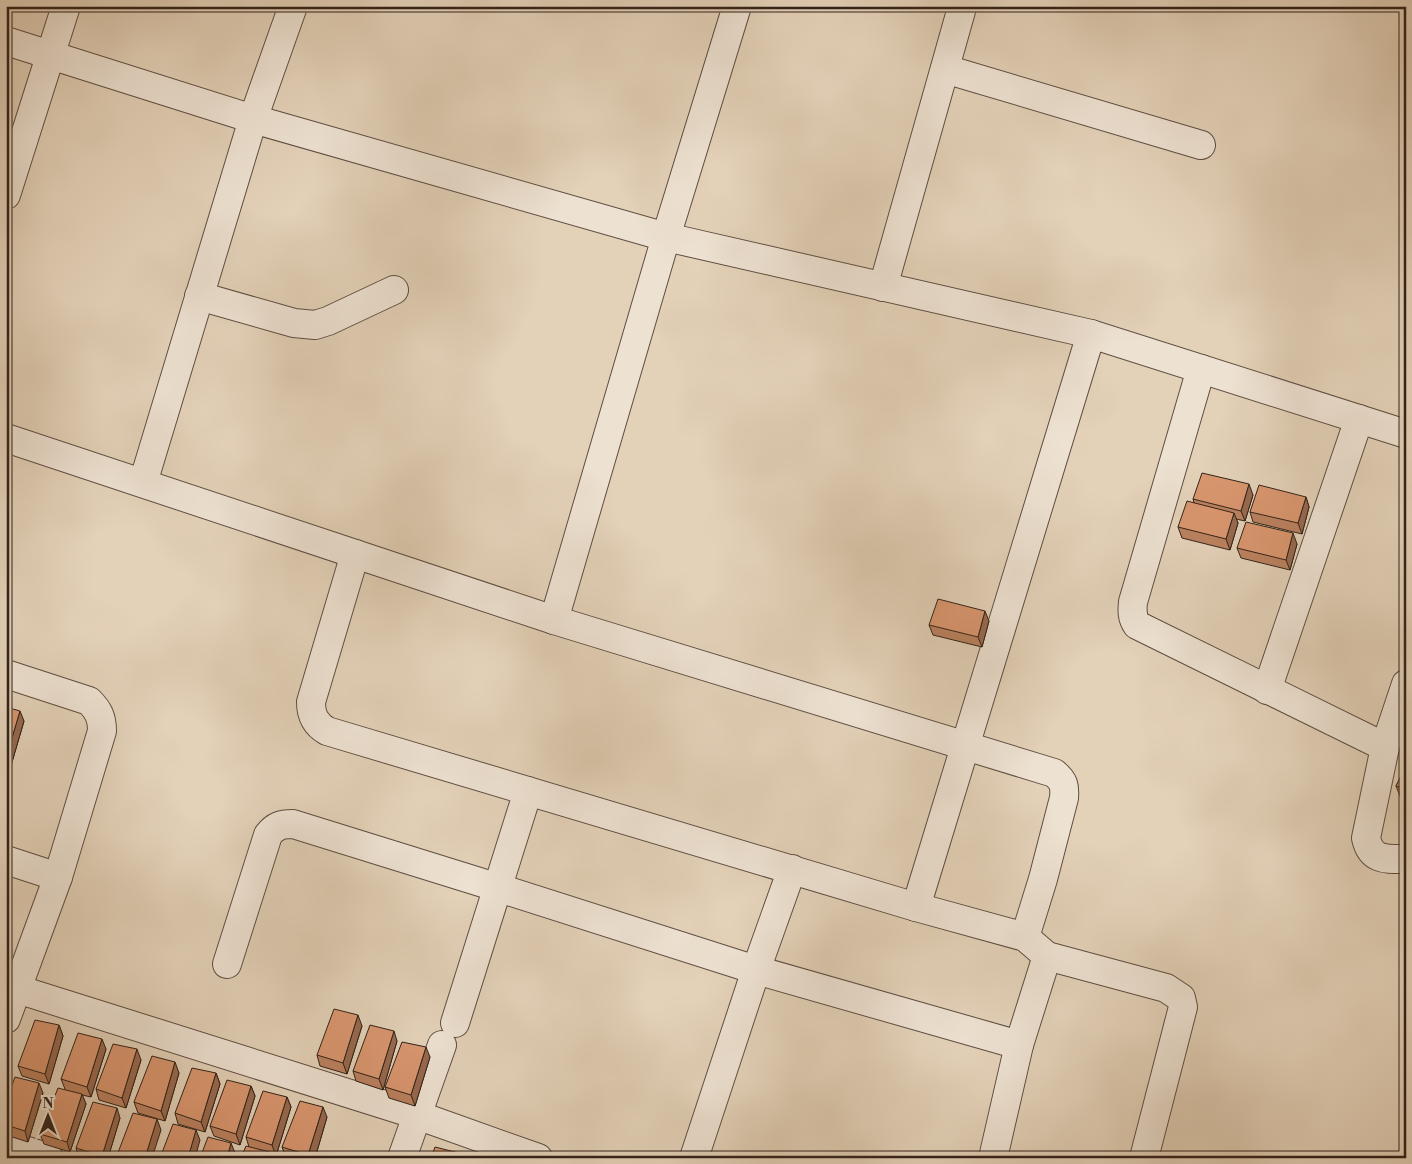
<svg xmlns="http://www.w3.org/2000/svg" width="1412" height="1164" viewBox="0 0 1412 1164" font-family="'Libre Bodoni',serif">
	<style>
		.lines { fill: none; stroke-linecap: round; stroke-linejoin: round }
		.street-casing { stroke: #5e4e42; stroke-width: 30 }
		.street { stroke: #ede1d1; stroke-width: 28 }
		.wall { fill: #bb815f; stroke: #31231a }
		.shaded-wall { fill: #98694e; stroke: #31231a }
		.building { fill: #d9966f; stroke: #31231a }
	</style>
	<rect width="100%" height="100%" fill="#e3d1b8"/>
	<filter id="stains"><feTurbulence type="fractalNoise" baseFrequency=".004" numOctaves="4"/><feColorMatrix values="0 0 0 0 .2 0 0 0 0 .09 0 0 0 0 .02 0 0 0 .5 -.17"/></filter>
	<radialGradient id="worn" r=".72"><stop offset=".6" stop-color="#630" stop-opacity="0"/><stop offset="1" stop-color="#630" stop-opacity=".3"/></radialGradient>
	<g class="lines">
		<g class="street-casing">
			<g id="street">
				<polyline points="6,41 253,119 666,237 1091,334 1406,434"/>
				<polyline points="945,69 1201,145"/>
				<polyline points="6,195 66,6"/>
				<polyline points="883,287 961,11 960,6"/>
				<polyline points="199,296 294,323 315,325 328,321 394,290"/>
				<path d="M 1201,369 L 1133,602 C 1132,611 1132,618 1137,625 L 1385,747 L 1366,838 C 1371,861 1386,859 1406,859"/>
				<path d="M 6,438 L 554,620 L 1054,773 C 1064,781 1065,786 1064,798 L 1043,879 L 1025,937"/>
				<polyline points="143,483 253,119 293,6"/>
				<path d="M 355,554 L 311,702 C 311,715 315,724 327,731 L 916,907 L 1025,937 L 1047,956 L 1166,988 L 1181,998 L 1183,1007 L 1144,1158"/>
				<polyline points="554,620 666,237 737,6"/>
				<path d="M 6,674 L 89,701 C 98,710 102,717 102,731 L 58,877 L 6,1019"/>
				<polyline points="1267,690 1359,419"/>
				<polyline points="1385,747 1406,684"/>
				<polyline points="6,860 58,877"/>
				<polyline points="916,907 1091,334"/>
				<path d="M 227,964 L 268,835 C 275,826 281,824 293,824 L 499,888 L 756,970 L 1019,1045"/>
				<polyline points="17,989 417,1115 538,1158"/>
				<polyline points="455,1023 528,791"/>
				<polyline points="6,1144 49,1158"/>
				<polyline points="402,1158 442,1045"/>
				<polyline points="694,1158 756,970 792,869"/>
				<polyline points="993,1158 1019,1045 1047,956"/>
			</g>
		</g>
		<use href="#street" class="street"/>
	</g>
	<g class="wall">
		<polygon points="1253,495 1245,521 1236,519 1238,523 1230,550 1182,538 1178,527 1194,503 1193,499"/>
		<polygon points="1306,497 1309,507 1302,534 1253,522 1250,512"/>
		<polygon points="1297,544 1290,570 1241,558 1237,548"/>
		<polygon points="989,621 982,647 933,635 929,625"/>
		<polygon points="6,707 24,721 10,769 6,768"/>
		<polygon points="1406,766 1406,798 1400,796 1396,786"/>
		<polygon points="59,1025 63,1036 49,1084 22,1076 18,1066"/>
		<polygon points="362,1026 347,1074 320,1066 317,1055"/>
		<polygon points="397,1041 383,1090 356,1081 353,1071"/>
		<polygon points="106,1049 91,1097 82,1095 86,1104 70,1152 44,1144 40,1134 65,1089 61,1079"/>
		<polygon points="430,1057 415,1106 389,1098 385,1087"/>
		<polygon points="141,1060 126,1108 99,1100 96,1089"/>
		<polygon points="179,1073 165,1121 138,1113 134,1102"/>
		<polygon points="216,1073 220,1084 205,1132 178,1124 175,1113"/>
		<polygon points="251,1086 255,1096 240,1145 214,1136 210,1126"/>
		<polygon points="43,1093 28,1142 6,1135 6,1101"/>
		<polygon points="287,1097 291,1107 276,1156 249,1147 246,1137"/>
		<polygon points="327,1117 315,1158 286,1158 282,1147"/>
		<polygon points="120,1118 108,1158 79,1158 76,1148"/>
	</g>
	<g class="shaded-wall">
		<polygon points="1249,484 1253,495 1245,521 1241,511"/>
		<polygon points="1306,497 1309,507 1302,534 1298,523"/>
		<polygon points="1234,513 1238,523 1230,550 1226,539"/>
		<polygon points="1293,533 1297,544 1290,570 1286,560"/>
		<polygon points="985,611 989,621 982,647 978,637"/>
		<polygon points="20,711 24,721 10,769 6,760 6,758"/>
		<polygon points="358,1015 362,1026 347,1074 343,1063"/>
		<polygon points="59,1025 63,1036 49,1084 45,1074"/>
		<polygon points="394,1031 397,1041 383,1090 379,1079"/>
		<polygon points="102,1039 106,1049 91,1097 87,1087"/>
		<polygon points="426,1047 430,1057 415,1106 411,1095"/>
		<polygon points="137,1049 141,1060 126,1108 122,1098"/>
		<polygon points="175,1062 179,1073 165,1121 161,1111"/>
		<polygon points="216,1073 220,1084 205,1132 201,1122"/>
		<polygon points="39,1083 43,1093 28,1142 25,1131"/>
		<polygon points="251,1086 255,1096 240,1145 236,1134"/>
		<polygon points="82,1094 86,1104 70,1152 67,1142"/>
		<polygon points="287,1097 291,1107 276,1156 272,1145"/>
		<polygon points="323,1107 327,1117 315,1158 309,1158 308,1155"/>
		<polygon points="117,1108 120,1118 108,1158 103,1158 102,1156"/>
		<polygon points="157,1119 161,1130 152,1158 145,1158"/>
		<polygon points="196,1130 200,1140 195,1158 188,1158"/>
		<polygon points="231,1143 235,1153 234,1158 227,1158"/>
		<polygon points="270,1152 272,1158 268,1158"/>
	</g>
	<g class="building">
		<polygon points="1202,473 1249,484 1241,511 1193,499"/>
		<polygon points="1259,485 1306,497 1298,523 1250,512"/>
		<polygon points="1187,501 1234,513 1226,539 1178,527"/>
		<polygon points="1246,522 1293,533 1286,560 1237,548"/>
		<polygon points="938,599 985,611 978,637 929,625"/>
		<polygon points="6,707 20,711 6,758"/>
		<polygon points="1406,766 1406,789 1396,786"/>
		<polygon points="334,1009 358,1015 343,1063 317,1055"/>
		<polygon points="35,1020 59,1025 45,1074 18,1066"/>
		<polygon points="370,1025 394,1031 379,1079 353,1071"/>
		<polygon points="78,1033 102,1039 87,1087 61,1079"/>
		<polygon points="402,1042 426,1047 411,1095 385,1087"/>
		<polygon points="113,1044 137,1049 122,1098 96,1089"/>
		<polygon points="152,1056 175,1062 161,1111 134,1102"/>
		<polygon points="192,1068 216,1073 201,1122 175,1113"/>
		<polygon points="15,1077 39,1083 25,1131 6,1125 6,1101"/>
		<polygon points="227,1080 251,1086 236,1134 210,1126"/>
		<polygon points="58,1088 82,1094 67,1142 40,1134"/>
		<polygon points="263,1091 287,1097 272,1145 246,1137"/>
		<polygon points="300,1101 323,1107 308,1155 282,1147"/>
		<polygon points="93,1102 117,1108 102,1156 76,1148"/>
		<polygon points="133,1113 157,1119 145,1158 116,1158"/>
		<polygon points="173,1124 196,1130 188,1158 160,1158"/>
		<polygon points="208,1137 231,1143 227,1158 200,1158"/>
		<polygon points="246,1146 270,1152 268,1158 241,1158"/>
		<polygon points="435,1147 459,1153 457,1158 431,1158"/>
		<polygon points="477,1154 493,1158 475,1158"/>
	</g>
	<rect width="1412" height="1164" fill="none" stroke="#e3d1b8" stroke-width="25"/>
	<rect x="8" y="8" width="1397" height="1149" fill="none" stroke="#31231a" stroke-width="2.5"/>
	<rect x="12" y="12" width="1387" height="1139" fill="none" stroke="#31231a"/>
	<g transform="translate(48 1116)" stroke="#ede1d1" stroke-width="4" paint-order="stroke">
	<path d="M0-4L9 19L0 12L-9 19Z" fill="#31231a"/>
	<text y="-8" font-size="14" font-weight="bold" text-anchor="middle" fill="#31231a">N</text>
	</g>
	<rect width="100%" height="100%" filter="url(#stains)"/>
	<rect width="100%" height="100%" fill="url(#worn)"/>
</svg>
